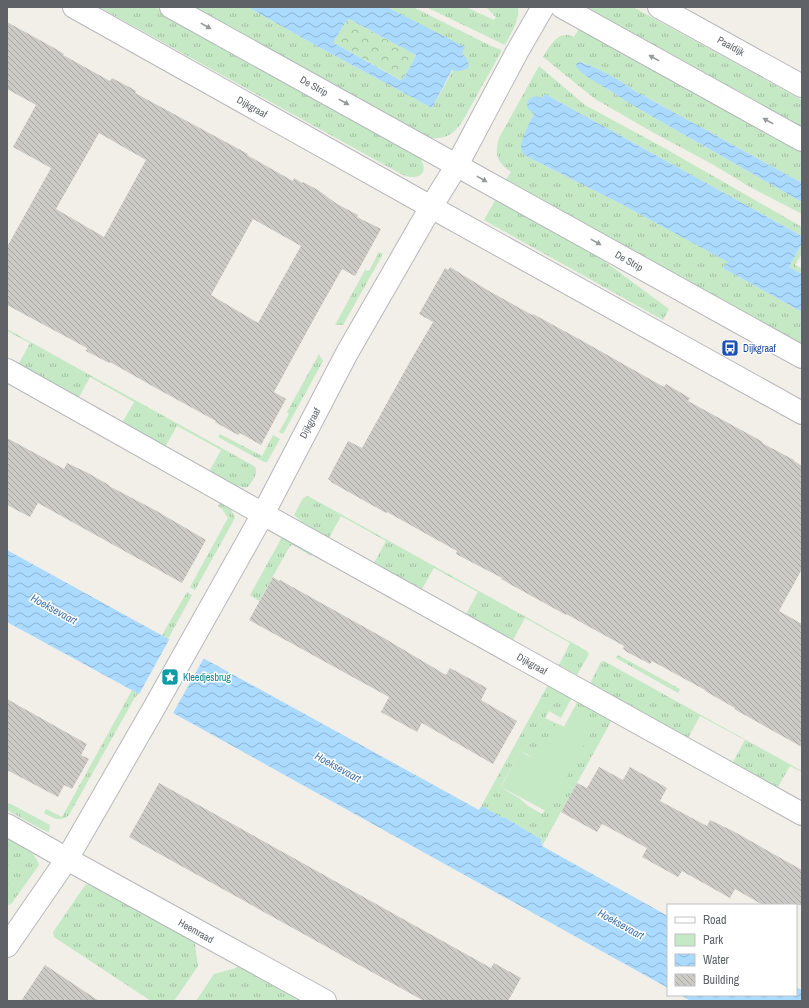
<svg xmlns="http://www.w3.org/2000/svg" width="809" height="1008" viewBox="0 0 809 1008" font-family="'Archivo Narrow',sans-serif">
	<style>
		.grass { fill: url(#grass-tufts); fill-rule: evenodd }
		.forest { fill: url(#forest-crowns) }
		.park { fill: #c5e8c5 }
		.water { fill: url(#water-waves); fill-rule: evenodd }
		.pier { fill: #f1efe8 }
		.building { fill: url(#building-back-hatch); fill-rule: evenodd }
		.lines { fill: none; stroke-linecap: round; stroke-linejoin: round }
		.minor-casing { stroke: #b5b8bc; stroke-width: 24 }
		.minor { stroke: #fff; stroke-width: 22 }
		.oneway { fill: #979a9d }
		.labels { text-anchor: middle; dominant-baseline: central; stroke-width: 3; stroke-linejoin: round; paint-order: stroke }
		.street-label { font-size: 10px; fill: #5f6368; stroke: #fff }
		.transit-label { font-size: 10px; fill: #164399; stroke: #fff; text-anchor: start }
		.culture-label { font-size: 10px; fill: #0d838f; stroke: #fff; text-anchor: start }
		.water-label { font-size: 11px; font-style: italic; fill: #4174aa; stroke: #fff }
	</style>
	<defs>
		<pattern id="grass-tufts" width="24" height="20" patternUnits="userSpaceOnUse"><rect width="24" height="20" fill="#c5e8c5"/><path d="M3 7l-1-3M5 7V3M7 7l1-3M15 17l-1-3M17 17v-4M19 17l1-3" fill="none" stroke="#a3c0a4"/></pattern>
		<pattern id="forest-crowns" width="20" height="18" patternUnits="userSpaceOnUse"><rect width="20" height="18" fill="#c5e8c5"/><path d="M2 6a3 3 0 1 1 6 0M12 15a3 3 0 1 1 6 0" fill="none" stroke="#a3c0a4"/></pattern>
		<pattern id="water-waves" width="16" height="10" patternUnits="userSpaceOnUse"><rect width="16" height="10" fill="#aadaff"/><path d="M0 5q4-4 8 0t8 0" fill="none" stroke="#8eb4d2"/></pattern>
		<pattern id="building-back-hatch" width="6" height="6" patternUnits="userSpaceOnUse"><rect width="6" height="6" fill="#cccac5"/><path d="M-1 5l2 2M0 0l6 6M5-1l2 2" fill="none" stroke="#a9a8a4"/></pattern>
	</defs>
	<rect width="100%" height="100%" fill="#f1efe8"/>
	<g class="grass">
		<path d="M 99,7 L 155,7 L 408,147 C 414,152 421,157 423,164 C 427,178 412,179 403,175 Z"/>
		<path d="M 190,7 L 248,7 L 315,45 L 432,108 L 462,54 L 401,14 L 387,7 L 413,7 L 491,46 L 502,50 L 462,122 C 453,135 445,139 430,138 Z"/>
		<path d="M 426,7 L 466,7 L 494,20 L 496,17 L 486,7 L 518,7 C 520,20 511,33 505,45 Z"/>
		<polygon points="591,7 633,7 802,100 802,131 589,11"/>
		<path d="M 580,27 L 802,151 L 802,183 L 635,91 L 625,84 L 603,72 L 582,62 L 578,68 L 587,76 L 639,109 L 802,202 L 802,214 L 750,187 L 712,164 L 654,133 L 595,99 L 543,57 C 550,46 558,29 574,37 Z"/>
		<path d="M 539,66 L 585,105 L 666,149 L 802,227 L 802,236 L 545,94 L 530,121 L 526,156 L 623,205 L 729,262 L 723,268 L 802,312 L 802,347 L 505,181 L 511,172 C 497,163 494,153 499,138 Z"/>
		<polygon points="497,197 577,241 669,309 663,320 484,220"/>
		<polygon points="802,243 802,254 795,265 802,269 802,274 789,267"/>
		<polygon points="379,252 383,254 343,325 335,325 365,270 369,271"/>
		<path d="M 7,329 L 254,466 C 260,472 252,481 248,487 C 234,489 221,478 209,472 L 221,450 L 177,426 L 165,447 L 122,423 L 134,402 L 90,377 L 78,399 L 18,365 L 30,343 L 7,331 Z"/>
		<polygon points="319,354 323,361 283,434 279,432 289,414 287,412"/>
		<polygon points="220,434 262,456 273,435 280,439 267,462 264,462 218,437"/>
		<polygon points="308,496 587,651 589,654 577,675 559,665 570,643 525,618 513,640 466,614 478,592 434,568 422,589 374,563 386,541 341,516 329,538 303,523 294,515 303,498"/>
		<polygon points="221,501 230,508 235,518 195,590 190,587 228,518 222,509 218,506"/>
		<polygon points="282,537 285,537 313,551 311,556 293,545 290,546 259,601 250,595"/>
		<polygon points="187,592 192,595 168,639 162,635"/>
		<polygon points="618,655 680,689 678,693 616,658"/>
		<polygon points="604,661 802,771 802,772 790,766 778,787 733,762 745,740 700,716 688,738 590,683 601,662"/>
		<path d="M 549,683 L 573,695 L 561,718 L 549,711 L 545,718 L 564,727 L 579,699 L 613,718 L 542,846 L 541,839 L 504,817 L 503,818 L 479,810 ZM 520,751 L 527,754 L 535,760 L 548,807 L 542,814 L 528,806 L 519,798 L 505,790 L 501,786 Z"/>
		<path d="M 132,690 L 138,694 L 134,699 L 69,815 C 60,823 53,818 44,813 L 46,809 L 62,817 Z"/>
		<polygon points="9,803 50,825 49,832 43,830 7,810 7,807"/>
		<path d="M 7,838 C 19,844 35,850 39,865 L 12,903 L 11,904 L 7,905 Z"/>
		<polygon points="86,884 98,888 196,943 195,945 198,966 174,1001 151,1001 54,937 53,932"/>
		<polygon points="238,965 302,1001 196,1001 214,974 236,968"/>
	</g>
	<polygon class="forest" points="349,19 416,55 416,56 403,79 401,80 334,43 334,41 347,20"/>
	<polygon class="park" points="574,709 597,721 548,812 501,787 520,751 536,760 556,723 564,727"/>
	<g class="water">
		<path d="M 248,7 L 387,7 L 465,47 L 462,54 C 467,57 468,61 469,67 C 463,71 459,72 452,70 L 432,108 L 315,45 ZM 349,19 L 416,55 L 416,56 L 403,79 L 400,80 L 334,43 L 334,41 L 347,20 Z"/>
		<path d="M 580,62 C 599,68 618,79 635,91 L 802,183 L 802,202 L 639,109 C 626,101 614,93 601,85 C 592,80 582,74 576,66 L 577,63 Z"/>
		<path d="M 545,94 L 802,236 L 802,243 L 789,267 L 802,274 L 802,312 L 723,268 L 728,262 L 623,205 L 526,156 C 523,153 521,151 521,147 C 521,140 530,121 534,114 C 528,110 526,107 528,100 L 535,96 L 543,98 Z"/>
		<polygon points="7,550 479,810 482,806 503,818 504,817 541,839 542,846 668,916 668,988 137,693 7,622"/>
		<polygon points="796,987 802,990 802,1001 691,1001 680,995 796,995"/>
	</g>
	<polygon class="pier" points="170,638 205,656 172,715 138,696"/>
	<g class="building">
		<path d="M 7,22 L 56,49 L 64,54 L 63,55 L 110,81 L 112,78 L 133,89 L 136,91 L 135,93 L 248,154 L 247,155 L 293,181 L 294,178 L 302,183 L 303,182 L 318,190 L 337,204 L 358,215 L 357,217 L 381,229 L 355,276 L 342,269 L 316,315 L 274,392 L 286,399 L 261,445 L 240,433 L 238,435 L 215,422 L 216,421 L 154,387 L 110,362 L 109,363 L 86,351 L 87,348 L 7,305 L 7,247 L 51,168 L 13,147 L 36,105 L 7,89 ZM 99,133 L 146,160 L 104,237 L 56,209 ZM 253,219 L 301,246 L 258,323 L 211,295 Z"/>
		<polygon points="450,267 489,291 532,315 533,314 579,339 664,387 666,384 690,398 688,401 763,442 762,443 794,460 794,461 802,466 802,569 779,611 802,624 802,747 734,709 735,708 705,691 705,690 652,661 650,664 627,652 623,649 624,646 566,614 566,615 501,579 502,578 456,554 457,551 387,512 386,513 331,482 331,481 328,479 348,441 362,448 408,365 433,322 419,314 445,268 448,270"/>
		<polygon points="7,438 64,469 67,463 88,473 109,485 109,486 155,510 206,540 182,583 38,503 30,517 7,505"/>
		<polygon points="273,577 279,581 280,580 384,638 446,675 450,668 487,688 481,700 517,721 493,764 422,723 417,732 381,712 389,697 249,620"/>
		<polygon points="7,699 87,744 81,755 89,759 72,789 64,785 58,797 7,770"/>
		<polygon points="599,767 623,780 630,767 667,788 660,801 707,826 710,820 733,831 802,870 802,905 763,905 735,889 730,898 682,871 678,877 642,857 647,848 602,824 597,832 561,812 577,783 587,788"/>
		<polygon points="159,783 491,968 494,963 521,978 508,1001 424,1001 129,837"/>
		<polygon points="45,965 99,1001 21,1001"/>
	</g>
	<g class="lines">
		<g class="minor-casing">
			<g id="minor">
				<polyline points="74,7 431,207 802,413"/>
				<polyline points="171,7 802,357"/>
				<polyline points="562,7 802,140"/>
				<polyline points="659,7 802,86"/>
				<polyline points="7,370 263,514 802,814"/>
				<polyline points="7,825 67,859 325,1001"/>
				<polyline points="7,946 67,859 154,708 263,514 347,353 431,207 457,165 517,52 543,7"/>
			</g>
		</g>
		<use href="#minor" class="minor"/>
	</g>
	<defs><path id="oneway-solid" d="M-6-.8H1V-3.2L6.5 0L1 3.2V.8H-6Z"/></defs>
	<g class="oneway">
		<use href="#oneway-solid" transform="translate(206 26) rotate(29)"/>
		<use href="#oneway-solid" transform="translate(654 58) rotate(-151)"/>
		<use href="#oneway-solid" transform="translate(344 102) rotate(29)"/>
		<use href="#oneway-solid" transform="translate(768 121) rotate(-151)"/>
		<use href="#oneway-solid" transform="translate(482 179) rotate(29)"/>
		<use href="#oneway-solid" transform="translate(596 242) rotate(29)"/>
	</g>
	<defs>
		<g id="bus-square" transform="scale(0.9)"><rect x="-9" y="-9" width="18" height="18" rx="4" fill="#1a4fb4" stroke="#fff"/><path d="M-5-6H5V4H4V6H2V4H-2V6H-4V4H-5ZM-3.5-4V0h7V-4ZM-3.5 1.2v1.5H-2V1.2ZM2 1.2v1.5H3.5V1.2Z" fill="#fff"/></g>
		<g id="sight-square" transform="scale(0.9)"><rect x="-9" y="-9" width="18" height="18" rx="4" fill="#0f9aa8" stroke="#fff"/><path d="M0-6L1.8-2.2L6-1.7L2.9 1.2L3.7 5.4L0 3.3L-3.7 5.4L-2.9 1.2L-6-1.7L-1.8-2.2Z" fill="#fff"/></g>
	</defs>
	<g fill-rule="evenodd">
		<use href="#bus-square" x="730" y="348"/>
		<use href="#sight-square" x="170" y="677"/>
	</g>
	<g class="labels">
		<g class="street-label">
			<text transform="translate(731 46) rotate(29)">Paaldijk</text>
			<text transform="translate(314 86) rotate(29)">De Strip</text>
			<text transform="translate(252 107) rotate(29)">Dijkgraaf</text>
			<text transform="translate(629 261) rotate(29)">De Strip</text>
			<text transform="translate(310 423) rotate(-62)">Dijkgraaf</text>
			<text transform="translate(532 664) rotate(29)">Dijkgraaf</text>
			<text transform="translate(196 931) rotate(29)">Heemraad</text>
		</g>
		<g class="transit-label">
			<text x="743" y="348">Dijkgraaf</text>
		</g>
		<g class="culture-label">
			<text x="183" y="677">Kleedjesbrug</text>
		</g>
		<g class="water-label">
			<text transform="translate(54 609) rotate(29)">Hoeksevaart</text>
			<text transform="translate(338 767) rotate(29)">Hoeksevaart</text>
			<text transform="translate(621 924) rotate(29)">Hoeksevaart</text>
		</g>
	</g>
	<rect width="809" height="1008" fill="none" stroke="#5f6368" stroke-width="16"/>
	<rect x="667" y="904" width="130" height="92" fill="#ffffff" stroke="#bfc1c3"/>
	<rect x="675" y="917" width="20" height="6" fill="#ffffff" stroke="#bfc1c3"/>
	<text x="703" y="924" font-size="12" fill="#5f6368">Road</text>
	<rect x="675" y="934" width="20" height="12" fill="#c5e8c5" stroke="#bfc1c3"/>
	<text x="703" y="944" font-size="12" fill="#5f6368">Park</text>
	<rect x="675" y="954" width="20" height="12" fill="url(#water-waves)" stroke="#bfc1c3"/>
	<text x="703" y="964" font-size="12" fill="#5f6368">Water</text>
	<rect x="675" y="974" width="20" height="12" fill="url(#building-back-hatch)" stroke="#bfc1c3"/>
	<text x="703" y="984" font-size="12" fill="#5f6368">Building</text>
</svg>
